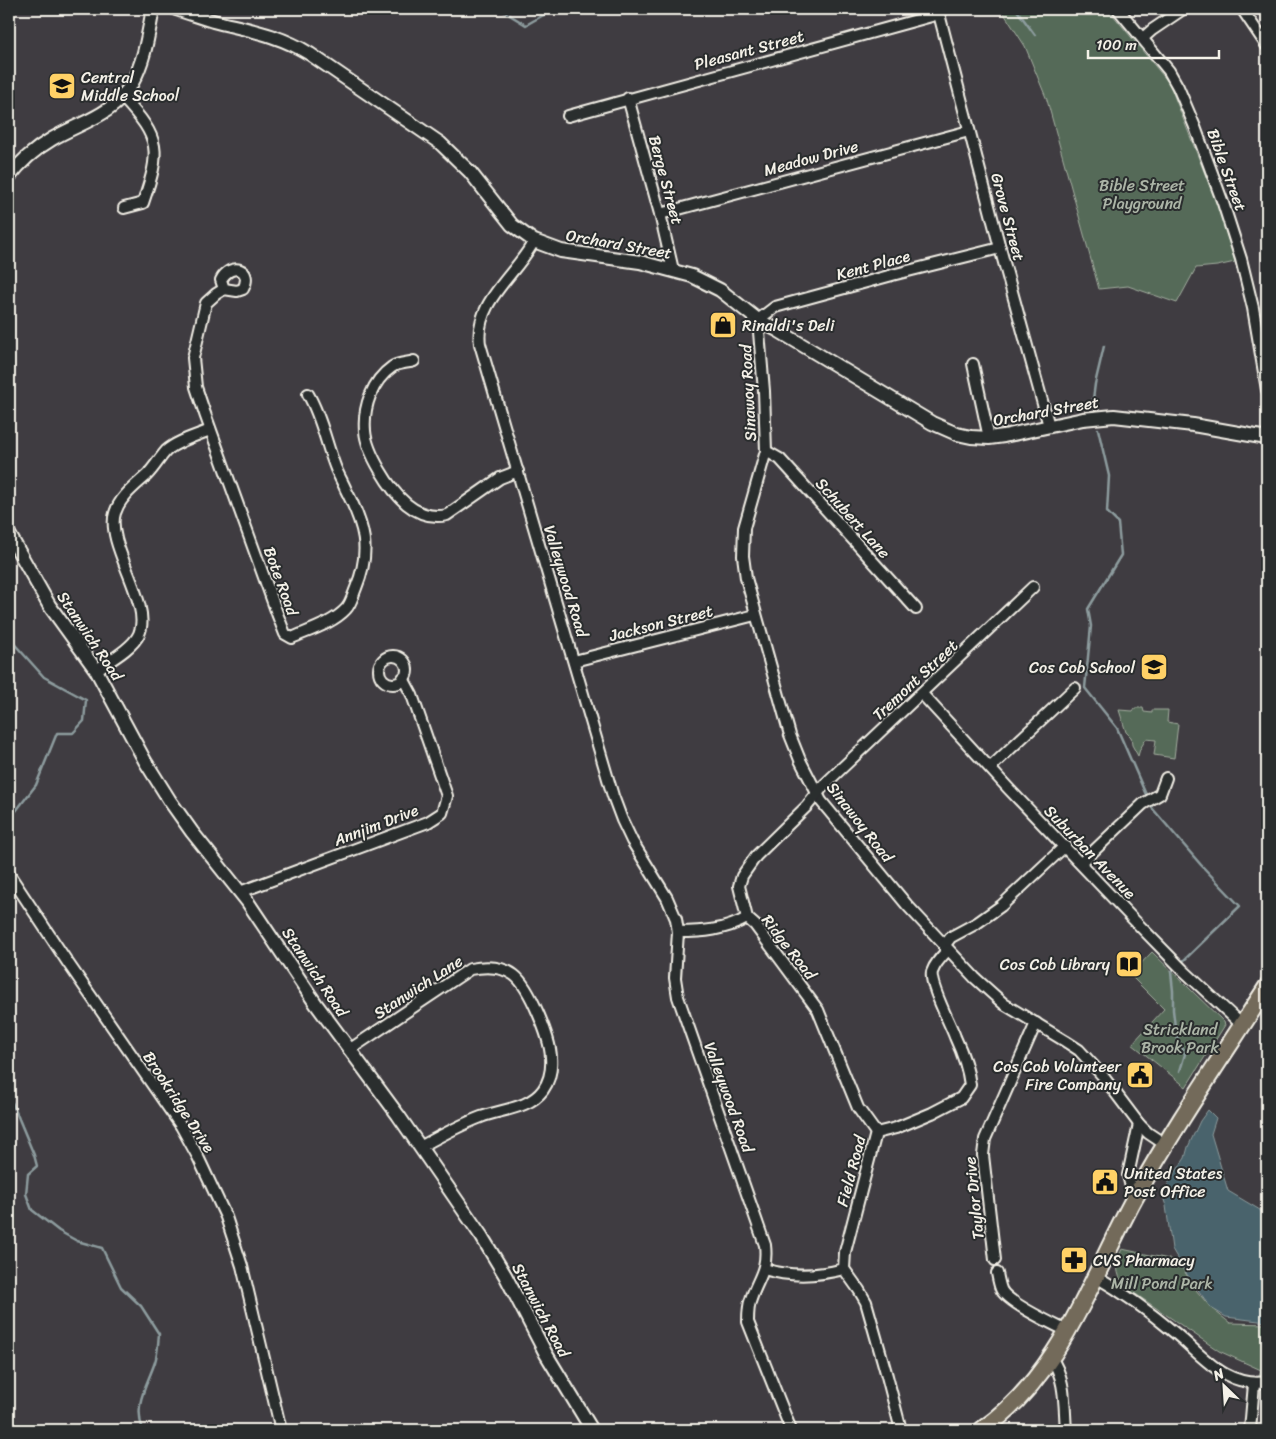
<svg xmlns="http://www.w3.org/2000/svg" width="1276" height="1439" viewBox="0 0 1276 1439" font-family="Sriracha,sans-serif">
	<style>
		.green { fill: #546b58; stroke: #a4aea0 }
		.water { fill: #48646c; stroke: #8d9c9e }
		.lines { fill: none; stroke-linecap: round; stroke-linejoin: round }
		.stream { stroke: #8d9c9e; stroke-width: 2.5 }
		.minor-casing { stroke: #f4f1e8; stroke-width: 14 }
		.tertiary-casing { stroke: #f4f1e8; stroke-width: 16 }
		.primary-casing { stroke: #f4f1e8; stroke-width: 20 }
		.minor { stroke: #2a2d2e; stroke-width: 10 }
		.tertiary { stroke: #2a2d2e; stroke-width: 12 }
		.primary { stroke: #736b5a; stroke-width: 16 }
		.labels { text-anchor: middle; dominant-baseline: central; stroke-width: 4; stroke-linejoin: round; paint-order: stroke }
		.street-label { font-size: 16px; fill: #f4f1e8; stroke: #2a2d2e }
		.poi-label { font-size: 16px; fill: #f4f1e8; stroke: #2a2d2e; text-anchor: start }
		.park-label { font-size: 16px; fill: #acb5a7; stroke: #2a2d2e }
	</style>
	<rect width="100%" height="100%" fill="#3f3c41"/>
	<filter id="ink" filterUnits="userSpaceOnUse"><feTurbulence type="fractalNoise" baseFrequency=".02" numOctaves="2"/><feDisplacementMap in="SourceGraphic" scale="10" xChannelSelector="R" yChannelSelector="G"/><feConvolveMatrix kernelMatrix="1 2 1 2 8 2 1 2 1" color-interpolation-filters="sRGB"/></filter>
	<g filter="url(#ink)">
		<g class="green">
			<polygon points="1001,9 1108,9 1169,83 1220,212 1235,262 1217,266 1196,268 1177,303 1128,286 1099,289 1047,100 1025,46"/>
			<polygon points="1135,708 1143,708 1144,712 1152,713 1152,710 1168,710 1167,722 1178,724 1174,758 1154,755 1156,740 1146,739 1140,749 1138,756 1132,745 1131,737 1126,732 1119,710 1133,711"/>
			<polygon points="1152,952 1224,1022 1225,1025 1186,1087 1132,1044 1164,1009 1130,975"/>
			<path d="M 1122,1249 L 1178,1261 L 1196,1290 L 1211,1308 L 1230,1323 L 1267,1324 L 1267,1375 L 1259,1376 L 1261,1370 L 1219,1351 L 1124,1286 C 1116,1273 1115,1263 1122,1249 Z"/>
		</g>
		<polygon class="water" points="1208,1110 1216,1118 1211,1134 1228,1191 1260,1210 1267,1221 1267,1322 1226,1317 1211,1308 1186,1273 1172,1249 1166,1206 1163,1197 1169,1182 1185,1158 1188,1147 1200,1121"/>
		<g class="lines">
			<g class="stream">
				<polyline points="500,9 526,25 554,9"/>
				<polyline points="1016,9 1035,35"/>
				<polyline points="1092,407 1095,384 1104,346"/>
				<polyline points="1098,429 1109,476 1107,512 1118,523 1121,555 1088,609 1091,626 1085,688 1117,728 1147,797"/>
				<polyline points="9,638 44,677 86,700 84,721 73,733 57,733 36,785 9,820"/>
				<polyline points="1149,802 1152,808 1201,865 1240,906 1180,964"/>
				<polyline points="1176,968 1171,972 1173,991 1173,1010 1176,1035 1185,1054 1180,1071"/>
				<path d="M 9,1095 L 34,1155 L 37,1166 L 28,1174 L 26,1194 L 32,1210 L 59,1231 L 77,1241 L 102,1248 L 121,1287 L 141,1306 L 159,1334 C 158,1343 158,1353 155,1362 C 147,1386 133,1404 143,1430"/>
			</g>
			<g class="minor-casing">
				<g id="minor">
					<polyline points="1118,9 1169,71 1178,87 1195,127 1223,203 1241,259 1253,308 1267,390"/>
					<polyline points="1242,9 1267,46"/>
					<polyline points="1143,38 1152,30 1183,9"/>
					<path d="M 123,98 C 161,139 161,150 143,203 L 124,208"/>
					<polyline points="628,98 660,214 673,270"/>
					<polyline points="568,116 939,14 1000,248 1049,426"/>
					<polyline points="660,214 969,131"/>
					<path d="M 534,241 C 516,275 474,302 480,344 L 613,796 L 622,820 L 632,841 L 667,898 L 676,919 L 678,932 L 675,978 L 678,997 L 765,1245 C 768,1270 758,1278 751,1299 C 748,1306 748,1314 748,1322 L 791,1430"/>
					<polyline points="1000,248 896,274 775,307 758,320 764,391 766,451 744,528 743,556 746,578 790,735 800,760 821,801 907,905 975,978 1004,1004 1065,1041 1079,1050 1102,1075 1139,1124 1148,1133 1166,1145"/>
					<path d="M 224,289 L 237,291 L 243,289 C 254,269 231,261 221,280 L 224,289 L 216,294 L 206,303 L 193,358 L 196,387 L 205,414 L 278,616 L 285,634 L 292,638 C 310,630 333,623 346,609 C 351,604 353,595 356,588 C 372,550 364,525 346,490 C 343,483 339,476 336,469 C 326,444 322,418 308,394"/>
					<path d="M 414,361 C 408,363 398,363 392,367 C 372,381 363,407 365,431 C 366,444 373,458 380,470 C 394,494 415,522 447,515 L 500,478 L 518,471"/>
					<polyline points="973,364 989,438"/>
					<polyline points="766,451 780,459 916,609"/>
					<circle cx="393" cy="670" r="14"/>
					<polyline points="574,661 755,615"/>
					<path d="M 96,670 C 109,661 133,648 139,634 C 153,604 105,544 115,513 C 120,497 135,486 147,475 C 154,468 159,459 166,451 C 177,441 196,436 210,430"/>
					<polyline points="922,694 1008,788 1133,919 1183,970 1242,1025"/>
					<polyline points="991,767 1075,688"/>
					<polyline points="1081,863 1143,804 1160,794 1166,778"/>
					<polyline points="9,874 68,963 181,1126 198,1157 226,1217 242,1266 281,1430"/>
					<polyline points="240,892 428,822 442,813 447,796 412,695 403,678"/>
					<path d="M 678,932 C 703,932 726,930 747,918"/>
					<polyline points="944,946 951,937 977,923 1001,906 1065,846"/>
					<path d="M 349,1050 L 470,969 C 485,966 502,966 514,975 C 530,987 550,1038 551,1057 C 552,1069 550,1080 543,1090 C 529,1109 502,1109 481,1117 C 460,1125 440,1136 420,1147"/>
					<polyline points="876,1133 858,1108 818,1010 755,925 747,918 739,886 742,876 756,856 807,806 825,784 1033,587"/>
					<polyline points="1134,1199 1128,1175 1139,1124"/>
					<polyline points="995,1260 983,1155 985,1139 1036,1023"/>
					<path d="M 764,1269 C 790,1277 817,1276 844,1269"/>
					<path d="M 997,1273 C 998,1278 999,1284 1001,1289 C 1006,1302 1053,1324 1067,1331"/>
					<path d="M 1096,1277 C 1124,1293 1151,1313 1175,1333 C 1204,1357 1226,1388 1267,1382"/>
					<path d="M 1051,1358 C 1066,1378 1064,1406 1066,1430"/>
					<path d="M 901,1430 L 887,1376 L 866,1302 L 859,1290 L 844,1269 L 845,1252 L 876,1133 L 896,1128 L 932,1113 L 961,1098 L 970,1085 C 968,1068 962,1052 955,1037 C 950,1023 929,984 932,972 C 935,963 942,956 948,950"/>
					<polyline points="1250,1430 1254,1384"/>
				</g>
			</g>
			<g class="tertiary-casing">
				<g id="tertiary">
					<path d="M 176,9 C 188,13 201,17 213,21 C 248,30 278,34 310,54 L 440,143 L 470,172 L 512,225 L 534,241 L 561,251 L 640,262 L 692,276 L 720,290 L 758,320 L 779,331 L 932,423 L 957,434 L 971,437 L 989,438 L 1004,436 L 1083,419 L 1114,416 L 1193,425 L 1267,438"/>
					<path d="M 9,177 C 21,161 35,149 52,139 C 83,121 113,116 132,83 C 145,60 148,34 153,9"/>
					<polyline points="9,534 49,605 96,670 145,761 170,801 192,832 247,901 316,1004 398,1115 482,1237 505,1275 546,1354 592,1430"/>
				</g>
			</g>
			<g class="primary-casing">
				<path id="primary" d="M 982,1430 C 1061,1375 1090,1280 1134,1199 C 1174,1126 1222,1057 1267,987"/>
			</g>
			<use href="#minor" class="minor"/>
			<use href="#tertiary" class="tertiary"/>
			<use href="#primary" class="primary"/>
		</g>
	</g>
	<defs>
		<g id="school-square" transform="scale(1.4375)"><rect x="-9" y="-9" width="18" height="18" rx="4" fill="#ffd166" stroke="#2a2d2e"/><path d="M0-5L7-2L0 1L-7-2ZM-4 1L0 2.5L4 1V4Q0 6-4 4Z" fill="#111"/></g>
		<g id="shop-square" transform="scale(1.4375)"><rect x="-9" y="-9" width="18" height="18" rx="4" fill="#ffd166" stroke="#2a2d2e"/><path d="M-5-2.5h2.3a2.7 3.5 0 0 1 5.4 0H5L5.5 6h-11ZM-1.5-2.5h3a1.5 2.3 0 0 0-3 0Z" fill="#111"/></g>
		<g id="library-square" transform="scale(1.4375)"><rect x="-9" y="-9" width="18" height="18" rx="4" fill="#ffd166" stroke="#2a2d2e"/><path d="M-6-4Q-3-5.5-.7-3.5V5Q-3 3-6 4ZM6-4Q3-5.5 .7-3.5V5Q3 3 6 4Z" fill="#111"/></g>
		<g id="civic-square" transform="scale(1.4375)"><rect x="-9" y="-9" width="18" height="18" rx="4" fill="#ffd166" stroke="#2a2d2e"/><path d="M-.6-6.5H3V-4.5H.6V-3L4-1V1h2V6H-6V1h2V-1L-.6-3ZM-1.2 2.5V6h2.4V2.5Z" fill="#111"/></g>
		<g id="pharmacy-square" transform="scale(1.4375)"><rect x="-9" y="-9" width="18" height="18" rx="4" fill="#ffd166" stroke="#2a2d2e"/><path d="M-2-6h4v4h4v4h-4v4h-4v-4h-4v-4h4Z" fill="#111"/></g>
	</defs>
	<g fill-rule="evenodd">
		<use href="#school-square" x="62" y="86"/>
		<use href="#shop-square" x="723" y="325"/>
		<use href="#school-square" x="1154" y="667"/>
		<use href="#library-square" x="1129" y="964"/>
		<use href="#civic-square" x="1140" y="1075"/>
		<use href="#civic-square" x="1105" y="1182"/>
		<use href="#pharmacy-square" x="1074" y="1260"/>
	</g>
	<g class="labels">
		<g class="street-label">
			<text transform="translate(749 50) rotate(-15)">Pleasant Street</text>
			<text transform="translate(811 158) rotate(-15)">Meadow Drive</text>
			<text transform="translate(1227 170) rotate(70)">Bible Street</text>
			<text transform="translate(666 180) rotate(75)">Berge Street</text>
			<text transform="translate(1008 217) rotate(75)">Grove Street</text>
			<text transform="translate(619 244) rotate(10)">Orchard Street</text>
			<text transform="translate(873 265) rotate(-15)">Kent Place</text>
			<text transform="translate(748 393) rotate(-93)">Sinawoy Road</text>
			<text transform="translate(1046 411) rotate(-10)">Orchard Street</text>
			<text transform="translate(853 518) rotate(48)">Schubert Lane</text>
			<text transform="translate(281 581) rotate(70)">Bote Road</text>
			<text transform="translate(566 581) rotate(73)">Valleywood Road</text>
			<text transform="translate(661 623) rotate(-14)">Jackson Street</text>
			<text transform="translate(90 636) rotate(56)">Stanwich Road</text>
			<text transform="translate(915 680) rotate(-43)">Tremont Street</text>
			<text transform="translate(860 822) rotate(52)">Sinawoy Road</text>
			<text transform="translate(376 825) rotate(-21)">Annjim Drive</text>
			<text transform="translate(1090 852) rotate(46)">Suburban Avenue</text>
			<text transform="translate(789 947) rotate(52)">Ridge Road</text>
			<text transform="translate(315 972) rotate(56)">Stanwich Road</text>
			<text transform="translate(418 987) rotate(-33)">Stanwich Lane</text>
			<text transform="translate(729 1097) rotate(70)">Valleywood Road</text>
			<text transform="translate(179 1102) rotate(57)">Brookridge Drive</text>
			<text transform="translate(851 1171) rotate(-75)">Field Road</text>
			<text transform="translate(974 1198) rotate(-96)">Taylor Drive</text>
			<text transform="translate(541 1310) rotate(62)">Stanwich Road</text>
		</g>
		<g class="poi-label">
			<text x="81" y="77">Central<tspan x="81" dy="18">Middle School</tspan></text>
			<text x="742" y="325">Rinaldi's Deli</text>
			<text x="1135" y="667" text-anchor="end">Cos Cob School</text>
			<text x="1110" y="964" text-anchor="end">Cos Cob Library</text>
			<text x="1121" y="1066" text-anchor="end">Cos Cob Volunteer<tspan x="1121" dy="18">Fire Company</tspan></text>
			<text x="1124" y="1173">United States<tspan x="1124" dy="18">Post Office</tspan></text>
			<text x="1093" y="1260">CVS Pharmacy</text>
		</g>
		<g class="park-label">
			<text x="1142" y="185">Bible Street<tspan x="1142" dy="18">Playground</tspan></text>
			<text x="1180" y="1029">Strickland<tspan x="1180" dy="18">Brook Park</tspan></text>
			<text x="1162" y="1283">Mill Pond Park</text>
		</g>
	</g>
	<rect width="1276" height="1439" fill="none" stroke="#2a2d2e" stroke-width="30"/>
	<rect x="15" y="15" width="1246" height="1409" fill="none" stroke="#f4f1e8" stroke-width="2" filter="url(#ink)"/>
	<g transform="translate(1224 1386) rotate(335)" stroke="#2a2d2e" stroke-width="4" paint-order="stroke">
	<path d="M0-4L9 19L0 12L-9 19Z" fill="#f4f1e8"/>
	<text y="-8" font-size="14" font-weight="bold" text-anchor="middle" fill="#f4f1e8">N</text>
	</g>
	<path d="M1088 50v8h131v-8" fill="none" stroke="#f4f1e8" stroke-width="2.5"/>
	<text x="1096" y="50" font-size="15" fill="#f4f1e8" stroke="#2a2d2e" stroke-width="4" paint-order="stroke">100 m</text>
</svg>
